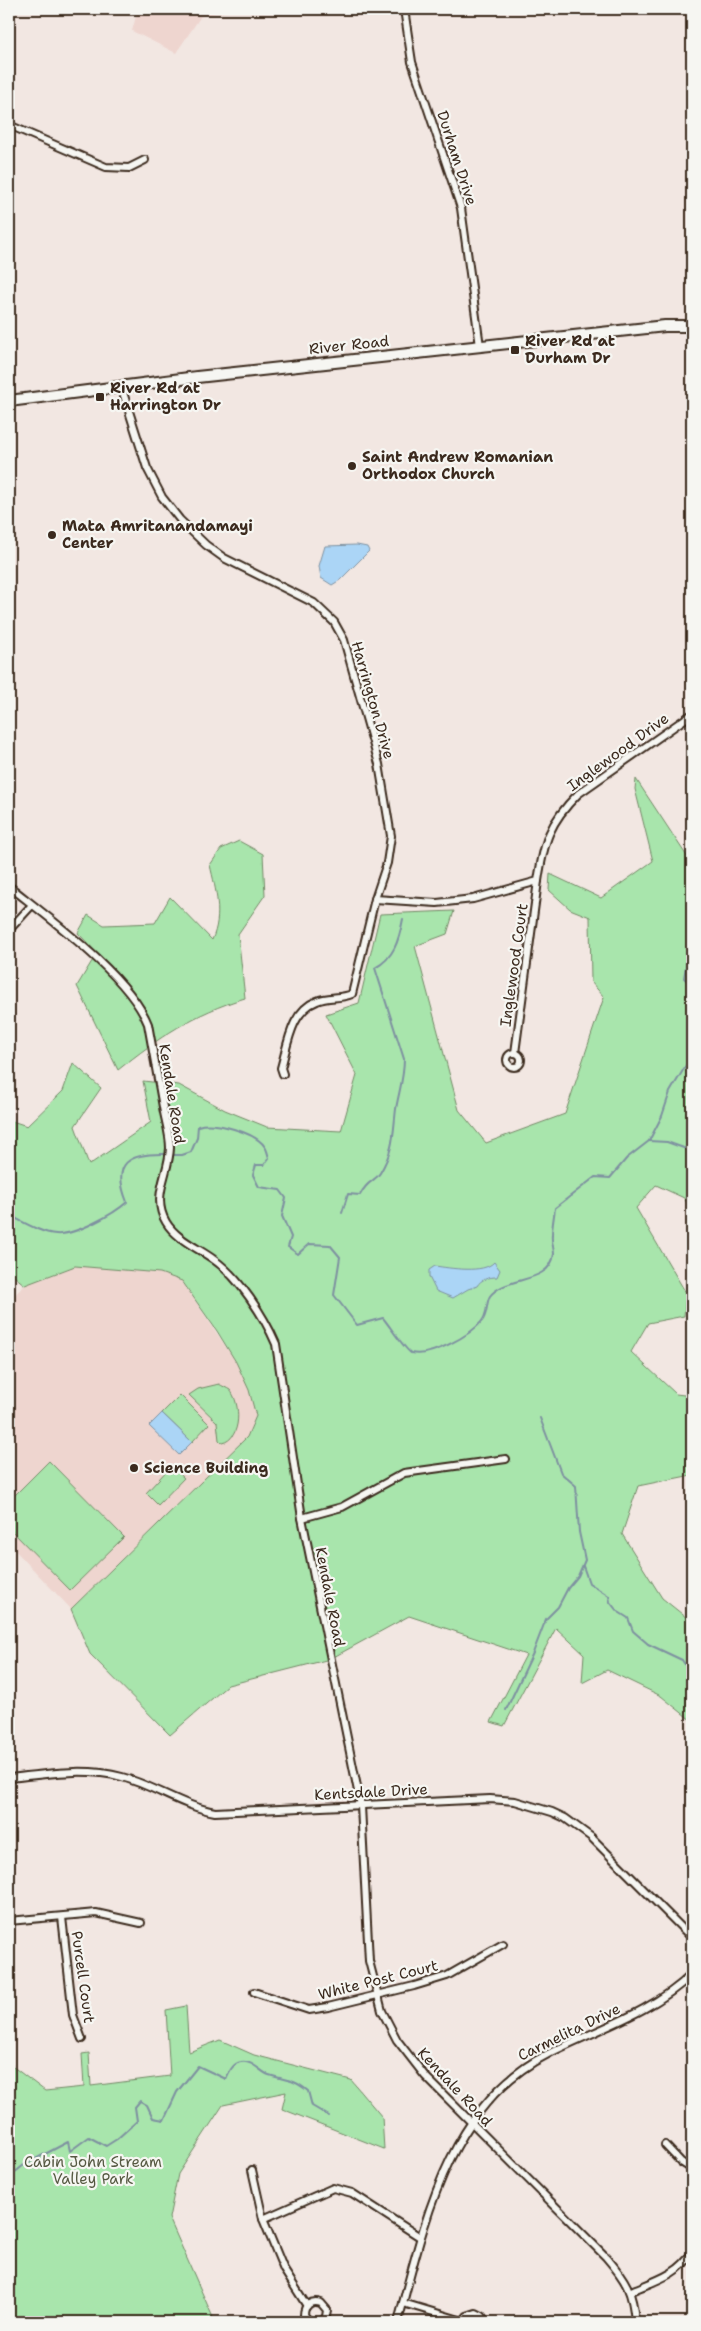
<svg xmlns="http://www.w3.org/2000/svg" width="701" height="2331" viewBox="0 0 701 2331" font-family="'Shantell Sans',sans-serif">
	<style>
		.built { fill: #eed5cf }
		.green { fill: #a8e5ac; stroke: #728865 }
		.water { fill: #abd5f6; stroke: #7e91a0 }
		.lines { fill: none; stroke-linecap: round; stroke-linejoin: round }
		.stream { stroke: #7e91a0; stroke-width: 2 }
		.minor-casing { stroke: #3b2a1e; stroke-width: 10 }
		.primary-casing { stroke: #3b2a1e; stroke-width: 14 }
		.minor { stroke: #f6f6f2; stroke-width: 6 }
		.primary { stroke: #f6f6f2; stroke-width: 10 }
		.poi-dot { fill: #3b2a1e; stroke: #f6f6f2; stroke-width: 2 }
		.labels { text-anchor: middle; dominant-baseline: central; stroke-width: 4.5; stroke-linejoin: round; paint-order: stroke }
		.street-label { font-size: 15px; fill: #3b2a1e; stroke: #f6f6f2 }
		.poi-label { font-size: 15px; font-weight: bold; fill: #3b2a1e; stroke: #f6f6f2; text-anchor: start }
		.park-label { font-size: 15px; fill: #565942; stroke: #f6f6f2 }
	</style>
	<rect width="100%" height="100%" fill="#f2e7e2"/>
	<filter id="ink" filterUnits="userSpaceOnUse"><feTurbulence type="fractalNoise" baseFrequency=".02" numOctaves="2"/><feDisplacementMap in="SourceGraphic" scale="10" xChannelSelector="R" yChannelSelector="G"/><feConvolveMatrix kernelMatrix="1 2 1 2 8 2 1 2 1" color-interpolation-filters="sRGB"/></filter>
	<g filter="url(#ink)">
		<g class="built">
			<polygon points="138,9 228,9 228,11 201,16 176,53 132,31"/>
			<polygon points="75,1266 160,1273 182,1281 236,1362 249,1390 256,1416 247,1437 71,1609 9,1544 9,1300 25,1285"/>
		</g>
		<g class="green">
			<polygon points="636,779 692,864 692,1211 684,1198 656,1185 636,1208 686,1293 684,1316 648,1323 631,1352 676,1394 692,1396 692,1475 638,1486 622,1534 662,1598 692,1622 692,1721 661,1696 607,1670 582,1683 584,1654 556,1628 504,1726 491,1722 526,1655 409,1616 330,1659 228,1685 170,1735 90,1654 71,1609 247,1437 256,1416 249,1390 236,1362 217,1331 182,1281 160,1273 75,1266 25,1285 9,1272 9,1120 27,1126 63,1091 73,1063 101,1088 75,1126 89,1165 151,1122 143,1081 179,1085 225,1110 267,1127 341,1131 357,1075 326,1014 359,1003 380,914 454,911 447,934 415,946 459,1110 486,1143 565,1114 604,997 591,982 590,917 570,909 549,890 550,874 601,898 653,861 635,789"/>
			<path d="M 239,841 L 263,854 L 265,895 L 238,934 L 245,998 C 194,1013 158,1038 118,1070 L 77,986 L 97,953 L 78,933 L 88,915 L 104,925 L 155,923 L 170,897 L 212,940 C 223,915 216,891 210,865 L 221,849 Z"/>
			<path d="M 219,1384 C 222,1386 227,1388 230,1390 C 241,1403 242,1439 222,1443 L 219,1440 L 217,1422 L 189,1395 L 198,1389 Z"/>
			<polygon points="180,1395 209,1424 192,1442 162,1413"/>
			<polygon points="49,1461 124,1537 70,1590 9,1528 9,1501"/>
			<polygon points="171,1466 184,1478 158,1505 146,1493"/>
			<polygon points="186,2006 189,2052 220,2040 254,2055 351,2080 382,2117 384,2149 282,2109 286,2092 223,2105 178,2174 169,2218 215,2322 9,2322 9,2049 12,2066 45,2091 84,2087 82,2054 89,2053 91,2086 170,2076 166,2010"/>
		</g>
		<g class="water">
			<polygon points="357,545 367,547 369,551 340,580 332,585 321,578 319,566 325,546"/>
			<path d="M 494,1262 L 500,1270 L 497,1277 C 489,1277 481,1279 477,1286 L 468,1289 L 453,1298 L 436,1291 L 429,1277 L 429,1270 L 435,1266 C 449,1268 484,1274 494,1262 Z"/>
			<polygon points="162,1413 192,1442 179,1455 149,1426"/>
		</g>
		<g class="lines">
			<g class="stream">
				<polyline points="692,958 687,961 684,978 692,985"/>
				<polyline points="649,1141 667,1142 692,1151"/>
				<path d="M 171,1155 L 182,1155 L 191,1152 L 197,1138 L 198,1126 C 213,1121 256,1132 265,1147 C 267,1149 268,1155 269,1158 L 264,1165 L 256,1165 L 253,1175 L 259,1187 L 280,1190 L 286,1198 L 282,1216 L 291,1237 L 288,1247 L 298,1254 L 309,1244 L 330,1245 L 340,1257 L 334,1295 L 357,1325 L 383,1318 C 389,1325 406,1351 411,1353 C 430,1358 471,1335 482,1321 C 488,1314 486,1302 490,1296 C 506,1275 550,1285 554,1254 C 554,1248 551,1241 552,1235 C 552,1226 554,1217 555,1208 L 595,1177 L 610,1178 L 627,1158 L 649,1141 L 662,1116 L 670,1092 L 688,1062 L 689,1042 L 692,1043"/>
				<path d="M 342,1213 L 348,1194 L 360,1195 C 368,1179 375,1182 380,1173 C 394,1150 393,1134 396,1109 C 399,1091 404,1078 404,1059 L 375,968 C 394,958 399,940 403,919"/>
				<path d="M 9,1215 C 23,1222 41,1233 56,1234 C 74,1236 114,1214 127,1202 C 111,1162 129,1153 166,1154"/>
				<polyline points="583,1566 589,1583 609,1596 610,1602 617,1611 628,1618 633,1631 648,1644 682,1660 692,1675"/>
				<polyline points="506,1710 533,1653 546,1619 558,1607 568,1588 578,1576 585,1560 579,1532 576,1486 561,1473 540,1418"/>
				<path d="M 9,2177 L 24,2165 L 68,2142 L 70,2151 L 89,2137 L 106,2146 L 117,2139 L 137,2121 L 135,2107 L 140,2101 L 147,2105 L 153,2118 L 164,2120 L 177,2092 L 198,2066 L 226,2079 C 229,2072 233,2063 241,2062 C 253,2060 260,2072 269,2075 C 287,2081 292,2078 308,2091 L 312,2106 L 329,2116"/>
			</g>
			<g class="minor-casing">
				<g id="minor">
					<polyline points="404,9 412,62 461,208 480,346"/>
					<polyline points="9,125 106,167 129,168 145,160"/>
					<path d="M 121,386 L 147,468 L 162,497 L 180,520 L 206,545 L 224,558 L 314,603 L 334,622 L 344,640 L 379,764 L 391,836 L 387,863 L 375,899 L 352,994 C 341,999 328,996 317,1001 C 291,1011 288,1044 281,1068 L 283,1074"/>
					<path d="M 9,886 C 50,919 129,976 148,1024 C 153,1052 158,1079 163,1107 C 165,1120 170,1134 170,1148 C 169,1174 151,1197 166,1222 C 176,1239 198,1248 213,1259 C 239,1277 264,1316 276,1344 L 302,1518 L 361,1806 L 369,1961 L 382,2011 L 397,2040 L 425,2076 L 606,2257 C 626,2280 633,2292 635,2322"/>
					<path d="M 375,899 L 437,903 L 473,899 L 538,881 C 544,841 549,823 578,794 L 692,714"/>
					<polyline points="9,930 32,905"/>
					<polyline points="515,1053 538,881"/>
					<circle cx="514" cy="1060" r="7"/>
					<polyline points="302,1518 342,1507 404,1473 506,1459"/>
					<path d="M 9,1778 C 47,1774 84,1767 122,1777 C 155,1786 182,1806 215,1812 L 490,1799 L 515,1801 L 552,1812 L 565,1818 L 591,1837 L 692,1938"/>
					<polyline points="62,1917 73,2015 82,2039"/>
					<polyline points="9,1921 96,1913 141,1923"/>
					<polyline points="254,1992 309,2010 328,2007 414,1986 447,1976 503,1944"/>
					<polyline points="665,2145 681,2162 692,2169"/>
					<polyline points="252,2170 263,2219 284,2270 307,2306"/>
					<polyline points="263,2219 333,2188 352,2193 420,2237"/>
					<path d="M 631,2291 C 652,2282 681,2274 692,2252"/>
					<polyline points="403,2303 463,2321"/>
					<path d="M 310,2322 L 304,2315 C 304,2305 311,2300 321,2303 L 327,2310 L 326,2317 L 321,2322"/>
					<path d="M 398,2322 C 424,2224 448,2104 548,2054 C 597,2029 652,2013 692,1974"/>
					<polyline points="463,2322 467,2316 476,2313 482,2316 486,2322"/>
				</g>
			</g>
			<g class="primary-casing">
				<polyline id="primary" points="9,401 197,377 665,326 692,326"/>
			</g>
			<use href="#minor" class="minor"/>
			<use href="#primary" class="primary"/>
		</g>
	</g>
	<g class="poi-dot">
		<rect x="510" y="345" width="10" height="10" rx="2.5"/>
		<rect x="95" y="392" width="10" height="10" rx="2.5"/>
		<circle cx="352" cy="466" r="5"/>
		<circle cx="52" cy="535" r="5"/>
		<circle cx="134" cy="1468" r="5"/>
	</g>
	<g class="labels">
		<g class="street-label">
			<text transform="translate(457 158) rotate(72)">Durham Drive</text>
			<text transform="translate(349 345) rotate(-6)">River Road</text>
			<text transform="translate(373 700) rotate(74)">Harrington Drive</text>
			<text transform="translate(618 752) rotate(-36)">Inglewood Drive</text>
			<text transform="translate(514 965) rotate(-82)">Inglewood Court</text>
			<text transform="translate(172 1094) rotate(81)">Kendale Road</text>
			<text transform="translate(330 1597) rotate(79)">Kendale Road</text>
			<text transform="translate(371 1792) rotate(-3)">Kentsdale Drive</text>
			<text transform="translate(83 1977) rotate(82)">Purcell Court</text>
			<text transform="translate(378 1980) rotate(-14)">White Post Court</text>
			<text transform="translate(569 2032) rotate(-26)">Carmelita Drive</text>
			<text transform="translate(455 2087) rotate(47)">Kendale Road</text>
		</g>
		<g class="poi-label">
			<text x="525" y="341">River Rd at<tspan x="525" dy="17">Durham Dr</tspan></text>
			<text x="110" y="388">River Rd at<tspan x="110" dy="17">Harrington Dr</tspan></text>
			<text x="362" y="457">Saint Andrew Romanian<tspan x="362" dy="17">Orthodox Church</tspan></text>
			<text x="62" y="526">Mata Amritanandamayi<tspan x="62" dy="17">Center</tspan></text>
			<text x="144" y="1468">Science Building</text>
		</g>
		<g class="park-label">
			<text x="93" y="2162">Cabin John Stream<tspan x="93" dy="17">Valley Park</tspan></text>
		</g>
	</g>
	<rect width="701" height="2331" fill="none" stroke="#f6f6f2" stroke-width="30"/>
	<rect x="15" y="15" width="671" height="2301" fill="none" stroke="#3b2a1e" stroke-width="2" filter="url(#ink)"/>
</svg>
